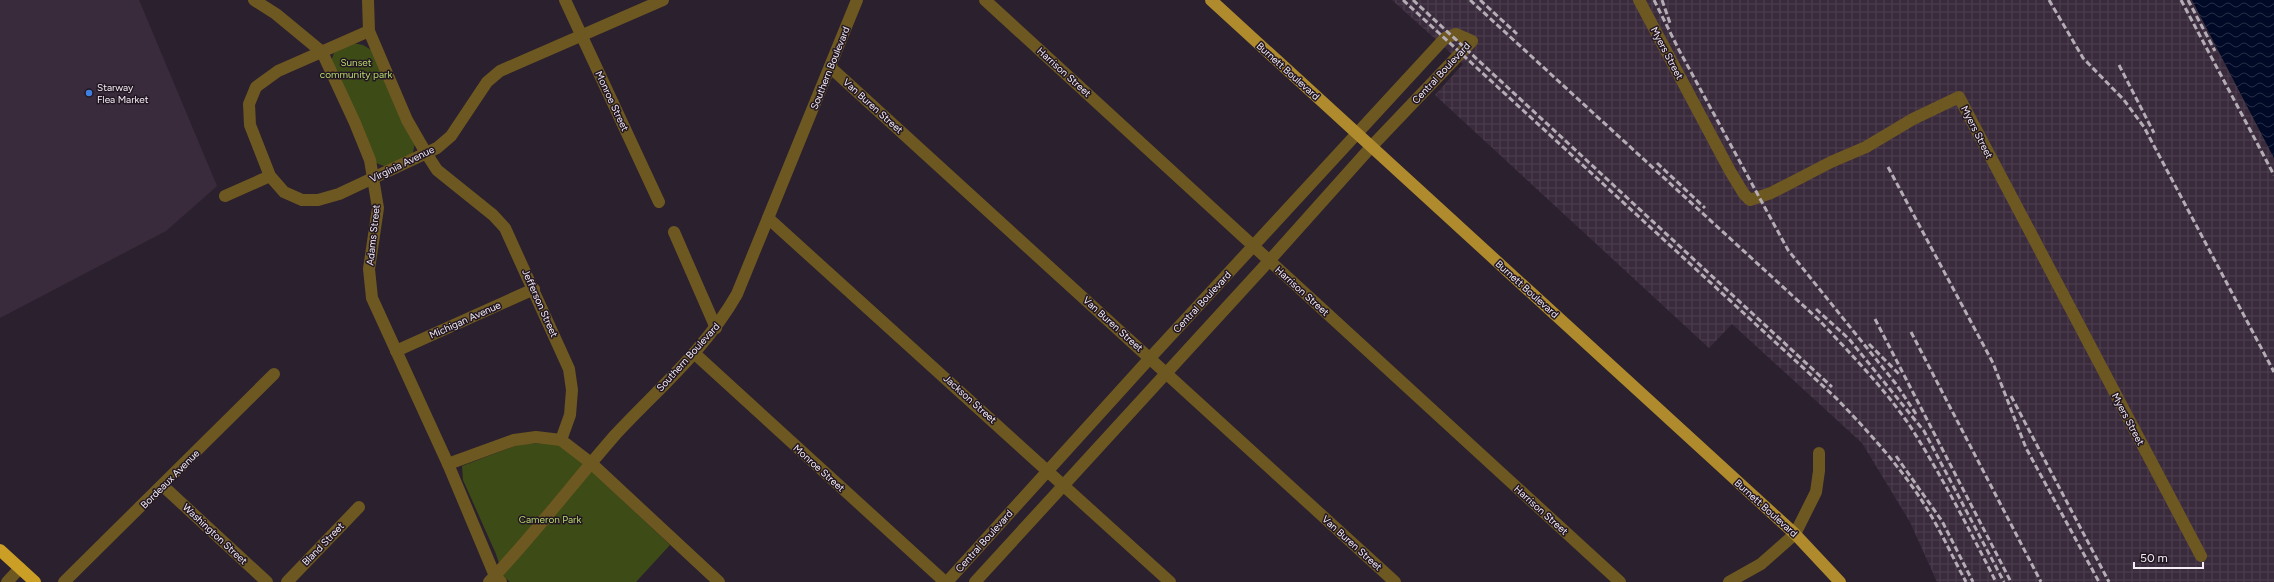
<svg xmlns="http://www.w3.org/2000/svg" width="2274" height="582" viewBox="0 0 2274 582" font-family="Figtree,sans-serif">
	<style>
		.built { fill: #3a2b3c }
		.industrial { fill: url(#industrial-grid) }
		.green { fill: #3d4b16 }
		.water { fill: url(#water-waves) }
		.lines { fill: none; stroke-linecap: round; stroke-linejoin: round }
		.minor { stroke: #6e5821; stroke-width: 12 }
		.major { stroke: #af8b2d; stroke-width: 12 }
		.highway { stroke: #cb9f26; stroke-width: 12 }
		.rail { stroke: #b5adb6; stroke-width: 3; stroke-dasharray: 6 3; stroke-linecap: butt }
		.shop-dot { fill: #3f7fe0; stroke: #221723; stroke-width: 1.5 }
		.labels { text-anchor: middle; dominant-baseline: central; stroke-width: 3; stroke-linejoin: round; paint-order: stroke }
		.street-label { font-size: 10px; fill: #f4edf5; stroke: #221723 }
		.park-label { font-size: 10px; fill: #b9da6c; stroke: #221723 }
		.poi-label { font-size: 10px; fill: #f4edf5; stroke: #221723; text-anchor: start }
	</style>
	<defs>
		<pattern id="industrial-grid" width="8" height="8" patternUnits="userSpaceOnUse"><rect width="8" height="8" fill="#3a2b3c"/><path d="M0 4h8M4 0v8" fill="none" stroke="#4d404f"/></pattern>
		<pattern id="water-waves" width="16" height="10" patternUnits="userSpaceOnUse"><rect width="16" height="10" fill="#000926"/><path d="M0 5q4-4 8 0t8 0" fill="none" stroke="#262d46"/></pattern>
	</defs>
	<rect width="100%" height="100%" fill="#2b202d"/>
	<polygon class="built" points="0,0 139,0 217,186 166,231 0,318"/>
	<polygon class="industrial" points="1392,0 2192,0 2274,158 2274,582 1937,582 1910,522 1862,443 1732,324 1709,348 1435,95 1463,64"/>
	<g class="green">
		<polygon points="353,43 363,45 373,51 415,143 412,157 389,168 376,163 330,64 334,53"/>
		<polygon points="544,443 563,446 580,460 670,545 636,582 510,582 503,576 496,554 463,480 462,466 520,444"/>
	</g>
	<polygon class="water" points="2192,0 2274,0 2274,158"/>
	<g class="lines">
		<g class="minor">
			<polyline points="254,0 276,14 322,52 355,123 370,160 378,208 369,269 372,298 448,464 495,576 501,582"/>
			<polyline points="368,0 369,31 407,120 426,153 437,170 493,215 505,228 569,369 572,390 570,415 561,440"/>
			<polyline points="565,0 659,202"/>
			<polyline points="985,0 1620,582"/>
			<polyline points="1639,0 1730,171 1744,194 1750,200 1771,193 1831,162 1866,147 1913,119 1959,97 2201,556"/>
			<polyline points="369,31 278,71 256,87 249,104 250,125 270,176 284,192 302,200 318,200 339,194 437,148 451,136 487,82 500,71 663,0"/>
			<polyline points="830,67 1395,582"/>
			<polyline points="225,196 270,176"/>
			<polyline points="768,218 1170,582"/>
			<polyline points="674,232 716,328"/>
			<polyline points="396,351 534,289"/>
			<polyline points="694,353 945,582"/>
			<polyline points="561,440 591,463 719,582"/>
			<polyline points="448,464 514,440 536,437 561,440"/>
			<polyline points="163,486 267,582"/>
			<polyline points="7,582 20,568"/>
			<polyline points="64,582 274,374"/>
			<polyline points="287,582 359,507"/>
			<path d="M 489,582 C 534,535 573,483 616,434 C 658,389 706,349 737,294 L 857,0"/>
			<polyline points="947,582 1150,358 1445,38 1456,34 1472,41 1371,147 1269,261 975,582"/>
			<polyline points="1729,582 1761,564 1795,534 1816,492 1819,471 1819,453"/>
		</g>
		<polyline class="major" points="1211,0 1795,534 1840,582"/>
		<polyline class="highway" points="0,550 35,582"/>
		<g class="rail">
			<path d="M 1403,0 L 1835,397 C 1867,430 1899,465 1924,504 C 1940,529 1952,556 1966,582"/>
			<polyline points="1413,0 1832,387"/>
			<path d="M 1470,0 L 1819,320 C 1849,352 1885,389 1910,426 C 1942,476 1969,529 1996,582"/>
			<polyline points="1480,0 1517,34"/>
			<polyline points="1654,0 1679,50 1788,250 1896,384 1916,414"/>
			<polyline points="1662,0 1670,23"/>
			<polyline points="2049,0 2083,58 2124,100 2144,127 2274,372"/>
			<polyline points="2181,0 2274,175"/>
			<polyline points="2188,0 2215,51"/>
			<polyline points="2119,65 2154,133"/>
			<polyline points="1657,163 1705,208"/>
			<polyline points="1888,167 1993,363 2026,448 2099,582"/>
			<polyline points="1816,309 1849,339 1924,431 2004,582"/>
			<polyline points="1875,319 2011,582"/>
			<polyline points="1911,332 2041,582"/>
			<polyline points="1869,344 1899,374"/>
			<polyline points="2011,396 2109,582"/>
			<polyline points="1896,456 1942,521 1973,582"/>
		</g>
	</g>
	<circle class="shop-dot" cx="89" cy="93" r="4"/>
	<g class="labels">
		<g class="street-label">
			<text transform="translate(1667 53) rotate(62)">Myers Street</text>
			<text transform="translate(830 68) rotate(-68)">Southern Boulevard</text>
			<text transform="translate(1288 71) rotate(42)">Burnett Boulevard</text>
			<text transform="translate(1064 72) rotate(42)">Harrison Street</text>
			<text transform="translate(1441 73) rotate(-47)">Central Boulevard</text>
			<text transform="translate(612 101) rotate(65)">Monroe Street</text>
			<text transform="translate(873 106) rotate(42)">Van Buren Street</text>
			<text transform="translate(1977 132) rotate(63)">Myers Street</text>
			<text transform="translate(402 164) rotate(-26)">Virginia Avenue</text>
			<text transform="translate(373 235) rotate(-84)">Adams Street</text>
			<text transform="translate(1527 289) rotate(42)">Burnett Boulevard</text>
			<text transform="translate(1302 291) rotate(42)">Harrison Street</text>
			<text transform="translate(1202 302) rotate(-47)">Central Boulevard</text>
			<text transform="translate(540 303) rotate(66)">Jefferson Street</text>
			<text transform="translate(465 320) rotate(-24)">Michigan Avenue</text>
			<text transform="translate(1113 324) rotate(42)">Van Buren Street</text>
			<text transform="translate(688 357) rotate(-48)">Southern Boulevard</text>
			<text transform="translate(970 399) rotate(42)">Jackson Street</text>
			<text transform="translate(2128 419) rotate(62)">Myers Street</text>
			<text transform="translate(819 468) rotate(42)">Monroe Street</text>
			<text transform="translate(170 479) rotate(-45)">Bordeaux Avenue</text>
			<text transform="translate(1766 508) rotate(42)">Burnett Boulevard</text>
			<text transform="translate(1541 510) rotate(42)">Harrison Street</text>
			<text transform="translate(215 534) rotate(43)">Washington Street</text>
			<text transform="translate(984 541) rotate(-48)">Central Boulevard</text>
			<text transform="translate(1352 543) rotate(42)">Van Buren Street</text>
			<text transform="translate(323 544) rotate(-46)">Bland Street</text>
		</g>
		<g class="park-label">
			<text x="356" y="62">Sunset<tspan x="356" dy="12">community park</tspan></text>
			<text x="550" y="519">Cameron Park</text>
		</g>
		<g class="poi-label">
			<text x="97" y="87">Starway<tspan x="97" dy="12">Flea Market</tspan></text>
		</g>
	</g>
	<path d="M2134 562v6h69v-6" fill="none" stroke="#f4edf5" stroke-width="2"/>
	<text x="2140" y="562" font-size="12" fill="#f4edf5" stroke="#221723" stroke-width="3" paint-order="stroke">50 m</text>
</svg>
